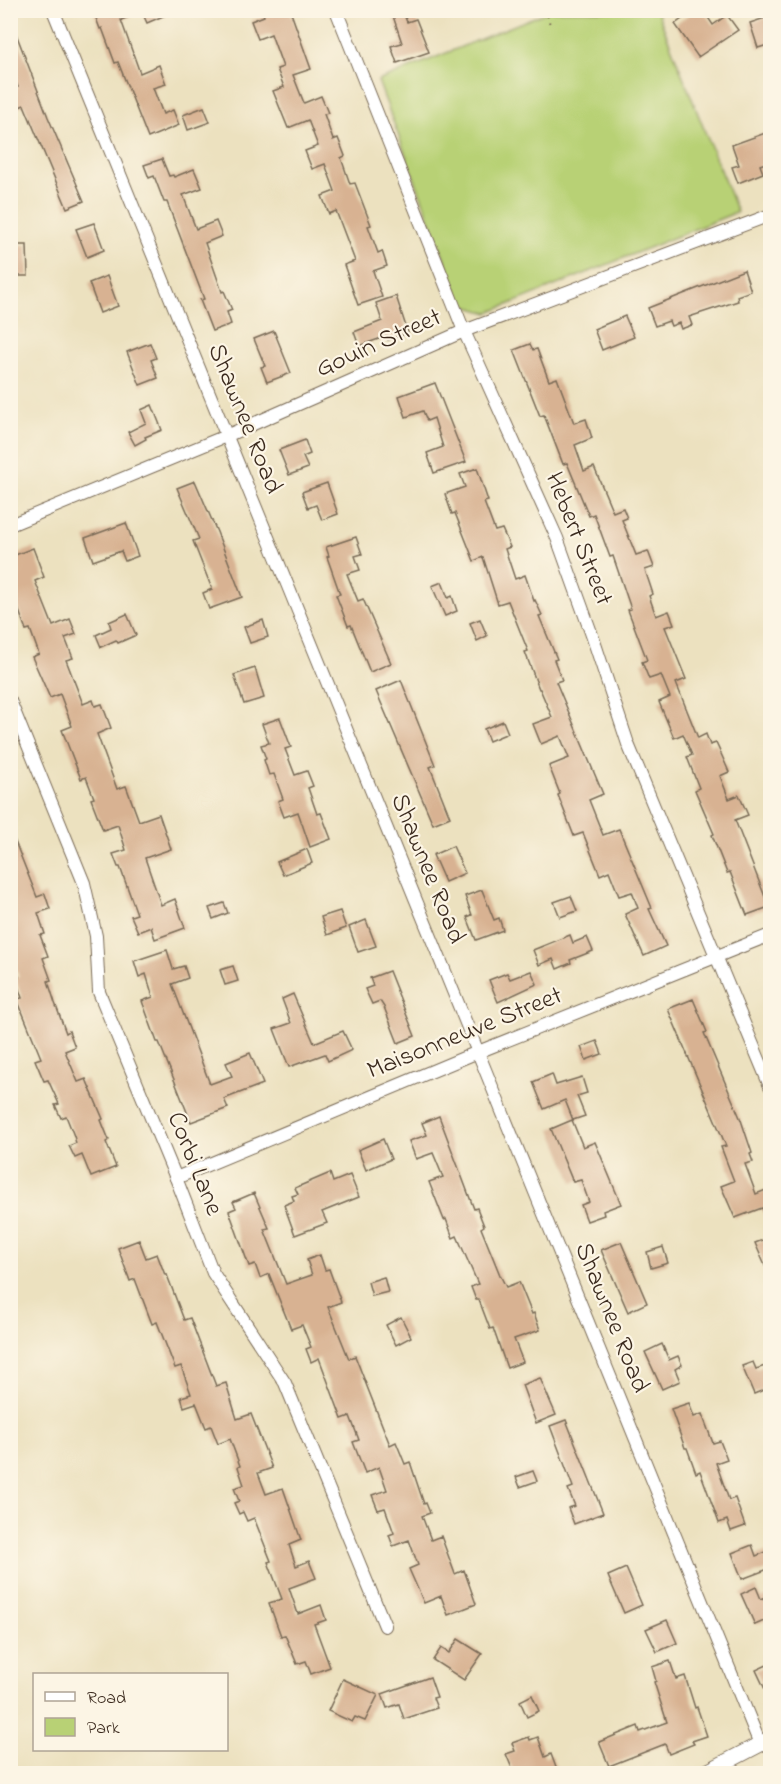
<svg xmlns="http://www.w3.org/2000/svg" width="781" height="1784" viewBox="0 0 781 1784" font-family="'Indie Flower',sans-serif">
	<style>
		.green { fill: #b8d175; stroke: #7a7e4a; stroke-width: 1.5 }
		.building { fill: #d8b292 }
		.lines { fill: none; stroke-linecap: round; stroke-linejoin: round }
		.minor-casing { stroke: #796a56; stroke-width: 14 }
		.tertiary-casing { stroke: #796a56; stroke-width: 17 }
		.path { stroke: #796a56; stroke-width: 2; stroke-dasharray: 1.5 4.5; stroke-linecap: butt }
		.minor { stroke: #fff; stroke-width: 12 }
		.tertiary { stroke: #fff; stroke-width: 15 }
		.labels { text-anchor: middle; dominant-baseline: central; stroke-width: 4.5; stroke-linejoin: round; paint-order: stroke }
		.street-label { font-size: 26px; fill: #3b2a1e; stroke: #fcf5e5 }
	</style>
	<rect width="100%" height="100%" fill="#fcf5e5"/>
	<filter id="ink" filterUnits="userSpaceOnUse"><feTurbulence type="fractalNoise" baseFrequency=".0167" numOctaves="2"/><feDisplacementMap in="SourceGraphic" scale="12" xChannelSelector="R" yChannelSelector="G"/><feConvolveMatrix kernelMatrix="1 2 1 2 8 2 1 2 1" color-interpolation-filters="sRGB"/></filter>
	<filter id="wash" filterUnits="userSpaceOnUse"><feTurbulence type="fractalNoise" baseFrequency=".008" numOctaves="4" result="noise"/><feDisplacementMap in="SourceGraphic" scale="24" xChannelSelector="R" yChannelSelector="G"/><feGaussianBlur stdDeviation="1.35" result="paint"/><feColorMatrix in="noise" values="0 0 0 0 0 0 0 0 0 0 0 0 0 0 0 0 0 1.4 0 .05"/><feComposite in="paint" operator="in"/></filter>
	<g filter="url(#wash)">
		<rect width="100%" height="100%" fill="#ece1bf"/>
		<polygon class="green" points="549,11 657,11 737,212 488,313 462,305 378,81"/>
		<g id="blocks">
			<g class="building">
				<polygon points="93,10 177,10 147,23 142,12 121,20 140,73 159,65 166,84 153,88 163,114 173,110 179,125 148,138 118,62 115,63 102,28 100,29"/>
				<polygon points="262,10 290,10 311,69 293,75 304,103 321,96 328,113 324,114 333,140 338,138 345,156 341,158 350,184 355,183 371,225 368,226 378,253 382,251 387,266 373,271 382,297 358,305 344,265 355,261 336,211 329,214 322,196 335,191 325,164 312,169 305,151 318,146 308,120 288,128 273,91 284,87 277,69 283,67 271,34 258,39 251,21 264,16"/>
				<polygon points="391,10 402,10 407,22 416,19 429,52 397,63 391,46 402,43"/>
				<polygon points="695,10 703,10 713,25 727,15 738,30 698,57 675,24"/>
				<polygon points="771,16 771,44 758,48 750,23"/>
				<polygon points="10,18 48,117 84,201 67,208 24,105 10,111 10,89 18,87 10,68"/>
				<polygon points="204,107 210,122 188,130 183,115"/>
				<polygon points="771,131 771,161 760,165 763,173 738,183 732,167 739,165 732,145"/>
				<polygon points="162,159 169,176 173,175 174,177 194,169 202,188 183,195 196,229 216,221 222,236 205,243 222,292 224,291 232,310 227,312 231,324 212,331 200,300 204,299 167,202 164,202 154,176 149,178 144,165"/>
				<polygon points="94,223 104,250 87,257 76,229"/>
				<polygon points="10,245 27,245 28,276 10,276"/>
				<polygon points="744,270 751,291 737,296 738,301 689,317 692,325 681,329 679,323 671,326 669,321 655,326 648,308"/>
				<polygon points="107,276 118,306 100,313 89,283"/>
				<polygon points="396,296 408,333 388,340 387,336 359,346 354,332 382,321 376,303"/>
				<polygon points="625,316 634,337 602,350 594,329"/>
				<polygon points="274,331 291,373 267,382 261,367 265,366 254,339"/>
				<polygon points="150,343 156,358 151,360 158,378 140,385 127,352"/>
				<polygon points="530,344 533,350 537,349 549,381 557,378 574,423 586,419 592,438 575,445 584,471 594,467 613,512 623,508 627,518 622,520 636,555 648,551 654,567 645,570 653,594 649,596 656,616 669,611 674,624 665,627 686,679 676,683 698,738 706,734 710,745 716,743 722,756 729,772 720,776 729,799 739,795 748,815 735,820 769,907 747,915 730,872 727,873 712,835 714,834 695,790 699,788 687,757 692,755 683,734 674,738 659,702 670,697 661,675 649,679 642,662 647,660 628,610 631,609 613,556 610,557 594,514 589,516 567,463 563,464 544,415 540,416 514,350"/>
				<polygon points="435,383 466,462 434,473 427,453 443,447 434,418 427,421 423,411 406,417 399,396"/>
				<polygon points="152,405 162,430 145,437 146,439 135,445 128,432 146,423 141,410"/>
				<polygon points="305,440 310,454 303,457 308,468 289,475 279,450"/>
				<polygon points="477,468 488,501 484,502 495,531 502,529 510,547 505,549 515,579 525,575 534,601 535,600 542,615 539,616 557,659 554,660 562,680 556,682 603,794 589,800 603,835 619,829 652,908 649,909 666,946 644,956 625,914 638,908 632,892 619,896 609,871 600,875 583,833 574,836 558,795 560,794 549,766 569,758 560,736 541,744 533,724 552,717 540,689 539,689 525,652 528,651 508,601 498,604 483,557 474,561 455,513 452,514 445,494 465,487 460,474"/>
				<polygon points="195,481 217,532 242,597 209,609 203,593 212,589 193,541 199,539 177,488"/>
				<polygon points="327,483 338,514 322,520 316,505 308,508 302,492"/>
				<polygon points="126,523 138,556 125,561 121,551 93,561 85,538"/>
				<polygon points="356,537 362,554 355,556 360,570 347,574 358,601 363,599 391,663 370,672 351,625 348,626 336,595 340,594 327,557 329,556 326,547"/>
				<polygon points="33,548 44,577 35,581 53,626 70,619 76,634 65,638 73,658 66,660 83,704 93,700 95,706 102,704 111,728 97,734 117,789 126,786 139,821 159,814 171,849 145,858 161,905 175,899 185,928 155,939 151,927 138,932 131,916 137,914 120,867 118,867 113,854 126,850 118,825 103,830 91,799 94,798 86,777 81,779 62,730 72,726 60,694 50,698 32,657 39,654 30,629 26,630 18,608 10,611 10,597 16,595 10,579 10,557"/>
				<polygon points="442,582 448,598 452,596 457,611 445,616 432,586"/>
				<polygon points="127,614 136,635 118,643 116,640 101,647 96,635 111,628 109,622"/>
				<polygon points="480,619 487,636 477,641 470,623"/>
				<polygon points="263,620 268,637 250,643 244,627"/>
				<polygon points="255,668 264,698 244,704 234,675"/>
				<polygon points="401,680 435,765 430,767 450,817 433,824 376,691"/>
				<polygon points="280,718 291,747 285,749 295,775 307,771 313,786 308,788 317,814 321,813 331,839 310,847 298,812 284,817 278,801 283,799 274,774 269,775 264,760 266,759 261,745 269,743 262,724"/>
				<polygon points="503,721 508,733 489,741 484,729"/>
				<polygon points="10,829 37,897 45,894 50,909 38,913 45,934 40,935 48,956 43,958 51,980 48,981 55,1003 66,1033 69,1031 75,1047 65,1051 78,1082 86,1079 103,1119 101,1120 109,1140 106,1142 116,1167 91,1177 82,1155 75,1158 69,1146 76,1143 74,1136 66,1116 61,1118 55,1105 59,1104 48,1080 44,1081 35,1060 41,1058 17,999 22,998 15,978 19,977 10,953"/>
				<polygon points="453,846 465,873 445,882 433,855"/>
				<polygon points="307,849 312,863 283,875 277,862"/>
				<polygon points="482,890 494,920 499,918 503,930 476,940 467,917 472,915 465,896"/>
				<polygon points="571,896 577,911 560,917 554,902"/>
				<polygon points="224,903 228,913 213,919 209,908"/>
				<polygon points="340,911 346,928 327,935 321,917"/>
				<polygon points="366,920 376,946 358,952 349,927"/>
				<polygon points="570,935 573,943 587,937 593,951 570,960 571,963 557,969 553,959 539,965 533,950"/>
				<polygon points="167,950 173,969 184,966 188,978 172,984 210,1084 232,1076 226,1063 250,1053 263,1084 224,1099 228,1108 191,1122 159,1042 157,1042 142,1001 153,997 146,974 139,977 134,961"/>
				<polygon points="233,966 238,981 225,985 220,970"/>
				<polygon points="389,971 415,1036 398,1043 384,1007 380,1001 372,1004 365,989 373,986 370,978"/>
				<polygon points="531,971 537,984 498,1002 489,980 507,973 510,979"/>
				<polygon points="293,994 314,1043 343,1031 352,1050 328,1061 325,1054 289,1067 274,1029 291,1023 282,999"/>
				<polygon points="693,999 707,1032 704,1033 741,1120 752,1153 750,1154 753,1162 745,1164 756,1194 771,1188 771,1228 762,1208 735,1218 721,1186 734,1181 721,1147 726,1146 668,1009"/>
				<polygon points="597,1041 602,1054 586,1060 581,1047"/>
				<polygon points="552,1074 556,1085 582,1077 587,1093 577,1096 585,1116 573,1120 565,1100 544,1109 533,1082"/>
				<polygon points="439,1116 474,1209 477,1208 484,1226 481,1228 500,1275 506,1287 519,1282 532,1314 534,1313 540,1330 514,1339 523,1362 507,1368 493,1328 490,1329 479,1300 476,1300 471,1287 478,1284 457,1236 453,1238 446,1219 444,1220 429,1182 443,1177 433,1153 416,1159 409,1141 427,1135 422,1123"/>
				<polygon points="572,1120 583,1147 595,1142 621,1204 603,1211 604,1215 587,1221 581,1205 589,1202 581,1180 573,1182 551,1129"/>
				<polygon points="383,1139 391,1159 366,1170 358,1150"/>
				<polygon points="330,1173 333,1182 350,1175 359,1197 322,1212 327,1223 295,1235 284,1205 294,1201 292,1196 298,1194 295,1188"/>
				<polygon points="254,1193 269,1228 264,1229 286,1284 312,1275 307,1260 320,1255 325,1270 329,1269 341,1302 328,1307 349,1359 355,1356 390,1445 396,1442 405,1464 410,1462 424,1504 426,1503 430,1513 422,1516 431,1540 441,1536 455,1574 464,1570 476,1604 448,1615 441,1596 424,1603 409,1569 418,1565 409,1540 393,1546 389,1535 394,1533 385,1508 378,1510 372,1495 387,1490 379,1467 365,1473 353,1442 359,1440 350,1416 342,1419 319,1358 311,1362 306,1349 311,1347 302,1325 291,1329 269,1274 260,1278 255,1264 249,1266 229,1211 236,1208 233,1202"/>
				<polygon points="771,1237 771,1279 755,1243"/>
				<polygon points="139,1240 146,1258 157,1254 165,1275 167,1275 184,1320 190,1318 216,1386 226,1383 237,1419 251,1414 272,1468 258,1473 266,1494 283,1488 301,1540 289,1545 296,1566 309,1561 316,1578 289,1588 298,1614 321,1605 326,1620 314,1624 330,1667 311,1674 306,1661 297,1664 285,1635 281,1636 269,1603 282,1599 268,1562 271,1561 254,1518 247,1521 243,1512 239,1514 234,1503 239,1501 234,1488 244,1485 238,1467 240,1466 230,1439 218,1444 211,1426 206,1428 196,1403 184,1407 181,1397 191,1394 181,1366 175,1368 157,1322 152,1324 135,1279 130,1281 118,1248"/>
				<polygon points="621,1242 647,1303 628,1312 601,1250"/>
				<polygon points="663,1247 668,1263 651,1268 647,1252"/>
				<polygon points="384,1277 388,1292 372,1296 368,1282"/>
				<polygon points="401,1317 411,1337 396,1345 386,1325"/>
				<polygon points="662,1344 669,1360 678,1356 682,1365 675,1369 680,1381 662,1389 645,1352"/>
				<polygon points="753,1362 756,1369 771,1364 771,1387 754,1394 742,1366"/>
				<polygon points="540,1378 556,1415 536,1423 522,1385"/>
				<polygon points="689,1403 694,1417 702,1414 713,1443 720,1441 727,1459 716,1463 729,1500 735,1498 745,1526 731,1531 727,1520 719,1523 700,1471 696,1473 687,1448 685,1448 671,1409"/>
				<polygon points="566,1420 603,1513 574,1524 568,1508 575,1506 568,1489 573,1487 550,1426"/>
				<polygon points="533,1471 537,1481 520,1487 516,1477"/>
				<polygon points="752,1545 756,1556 771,1550 771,1568 742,1579 732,1553"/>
				<polygon points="626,1568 642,1605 624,1613 608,1576"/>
				<polygon points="756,1587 761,1599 771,1595 771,1618 755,1625 741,1594"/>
				<polygon points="667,1620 677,1643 657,1652 646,1629"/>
				<polygon points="458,1639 482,1654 464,1680 433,1660 441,1648 449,1653"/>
				<polygon points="670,1661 676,1679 685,1676 695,1708 697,1707 707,1736 692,1741 694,1744 669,1754 665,1744 609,1766 599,1742 638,1726 640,1732 667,1722 654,1682 656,1681 652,1667"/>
				<polygon points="767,1665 771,1672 771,1702 756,1670"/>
				<polygon points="430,1677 437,1697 433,1698 437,1708 404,1719 399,1704 387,1708 382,1694"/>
				<polygon points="343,1679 378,1695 365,1721 355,1717 352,1722 328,1711"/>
				<polygon points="532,1695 539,1711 527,1717 520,1701"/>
				<polygon points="529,1737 530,1740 538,1737 545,1757 551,1754 558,1773 514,1773 506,1754 515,1751 512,1743"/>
			</g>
		</g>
	</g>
	<g filter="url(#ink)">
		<use href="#blocks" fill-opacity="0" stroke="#796a56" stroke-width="1.5"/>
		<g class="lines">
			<g class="minor-casing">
				<g id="minor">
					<polyline points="53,10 760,1744"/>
					<polyline points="336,10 464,331 557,538 593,638 628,744 770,1086"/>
					<polyline points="10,525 226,436 464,331 770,215"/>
					<polyline points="10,701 84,883 96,936 99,992 176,1178 213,1273 285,1383 385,1626"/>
					<polyline points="176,1178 478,1052 770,935"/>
				</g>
			</g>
			<g class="tertiary-casing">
				<polyline id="tertiary" points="703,1774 770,1739"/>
			</g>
			<polyline class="path" points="546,10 550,25"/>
			<use href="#minor" class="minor"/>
			<use href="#tertiary" class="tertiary"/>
		</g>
	</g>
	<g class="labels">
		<g class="street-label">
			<text transform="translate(379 344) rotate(-24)">Gouin Street</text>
			<text transform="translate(244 419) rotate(68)">Shawnee Road</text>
			<text transform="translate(578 539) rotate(68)">Hebert Street</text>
			<text transform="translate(427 869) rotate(68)">Shawnee Road</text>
			<text transform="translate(465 1034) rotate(-22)">Maisonneuve Street</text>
			<text transform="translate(194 1164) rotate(68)">Corbi Lane</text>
			<text transform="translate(611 1318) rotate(68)">Shawnee Road</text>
		</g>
	</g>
	<rect width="781" height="1784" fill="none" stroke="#fcf5e5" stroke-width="36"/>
	<rect x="33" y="1673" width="195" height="78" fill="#fcf5e5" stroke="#afa495" stroke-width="1.5"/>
	<rect x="45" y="1692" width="30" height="9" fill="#ffffff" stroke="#afa495" stroke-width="1.5"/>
	<text x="87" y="1703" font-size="18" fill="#3b2a1e">Road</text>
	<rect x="45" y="1718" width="30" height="18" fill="#b8d175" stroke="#afa495" stroke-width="1.5"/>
	<text x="87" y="1733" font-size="18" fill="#3b2a1e">Park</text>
</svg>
